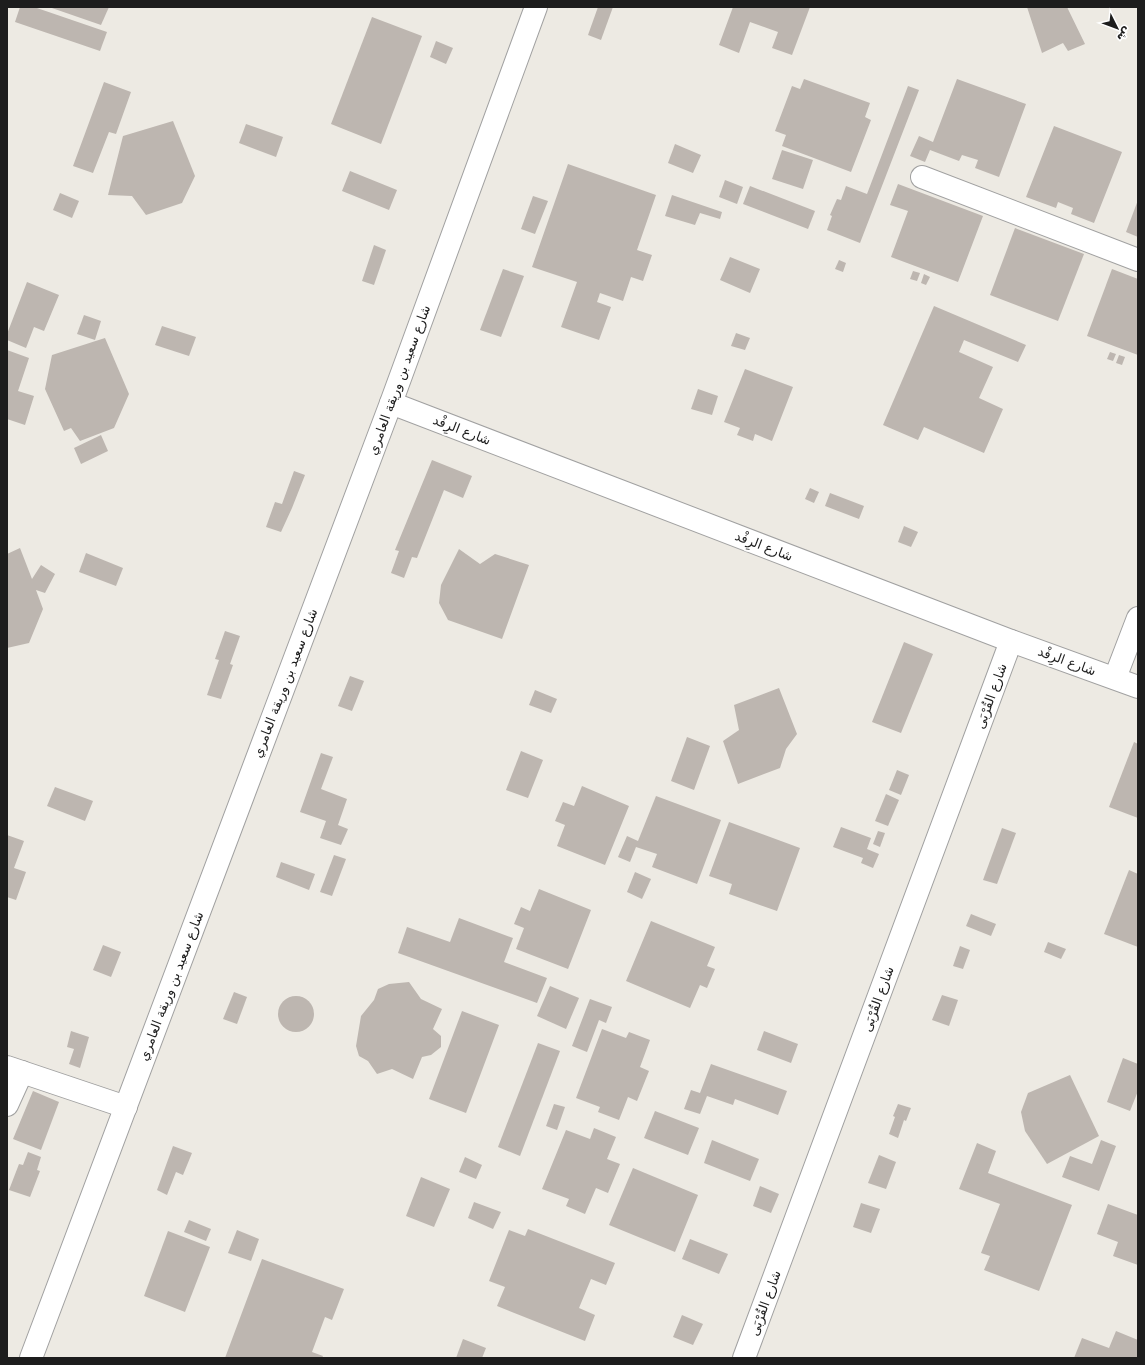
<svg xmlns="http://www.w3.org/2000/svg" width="1145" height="1365" viewBox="0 0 1145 1365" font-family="'DejaVu Sans',Cairo,sans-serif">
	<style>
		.building { fill: #bdb6b0 }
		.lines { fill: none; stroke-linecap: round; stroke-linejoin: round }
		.minor-casing { stroke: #a1a1a1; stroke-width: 24 }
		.minor { stroke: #fff; stroke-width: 22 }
		.labels { text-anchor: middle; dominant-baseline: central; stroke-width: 4; stroke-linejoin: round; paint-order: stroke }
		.street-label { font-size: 13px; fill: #1d1d1d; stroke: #fff }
	</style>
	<rect width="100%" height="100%" fill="#edeae3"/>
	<g class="building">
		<polygon points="20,7 34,7 107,32 100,51 15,22"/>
		<polygon points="49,7 109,7 101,25"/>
		<polygon points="598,7 613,7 601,40 588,35"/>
		<polygon points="733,7 810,7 792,55 772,48 778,32 750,22 739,53 719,45"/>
		<polygon points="1027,7 1067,7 1085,44 1068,51 1063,43 1042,53"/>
		<polygon points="372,17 422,36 381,144 331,124"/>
		<polygon points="436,41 453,48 446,64 430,57"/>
		<polygon points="804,79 870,103 865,117 871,120 851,172 782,146 786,135 775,131 792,86 800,89"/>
		<polygon points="957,79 1026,104 999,177 975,168 978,160 962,155 959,161 930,150 925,162 910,156 919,136 933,142"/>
		<polygon points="104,82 131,92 116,134 109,132 93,173 73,166"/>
		<polygon points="908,86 919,90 860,243 827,230 832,216 830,215 837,199 841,200 846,186 867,194"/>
		<polygon points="173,121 195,176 182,203 146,215 132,196 108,195 123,136"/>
		<polygon points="246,124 283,137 276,157 239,143"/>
		<polygon points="1054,126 1122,152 1094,223 1071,214 1073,208 1058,202 1056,208 1026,197"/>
		<polygon points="675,144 701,155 693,173 668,163"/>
		<polygon points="782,150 813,160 803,189 772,179"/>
		<polygon points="568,164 656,195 637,250 652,255 643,281 631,277 623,301 600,293 597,302 611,307 599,340 561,327 577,282 532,267"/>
		<polygon points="350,171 397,190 389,210 342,191"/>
		<polygon points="725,180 743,187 737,204 719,197"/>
		<polygon points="898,184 983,216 958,282 891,257 908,211 890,205"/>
		<polygon points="750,186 815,211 808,229 743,204"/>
		<polygon points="60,193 79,201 72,218 53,210"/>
		<polygon points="672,195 722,212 720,219 700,213 695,225 665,216"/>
		<polygon points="533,196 548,201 535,234 521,229"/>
		<polygon points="1138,200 1138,237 1126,232"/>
		<polygon points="1015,228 1084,254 1058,321 990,295"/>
		<polygon points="374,245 386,250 374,285 362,281"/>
		<polygon points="730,257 760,269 750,293 720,280"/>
		<polygon points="839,260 846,263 843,272 835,269"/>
		<polygon points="503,269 524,276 501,337 480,330"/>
		<polygon points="1112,269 1138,279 1138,355 1087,336"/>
		<polygon points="913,271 920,273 917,281 910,279"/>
		<polygon points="924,274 930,277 926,285 921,283"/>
		<polygon points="27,282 59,295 44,331 34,327 26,348 7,340 7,334"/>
		<polygon points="934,306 1026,345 1018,362 964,340 959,352 993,367 979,398 1003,409 984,453 924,427 918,440 883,425"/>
		<polygon points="84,315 101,321 95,340 77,334"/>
		<polygon points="162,326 196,337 189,356 155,345"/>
		<polygon points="736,333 750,338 745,350 731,346"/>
		<polygon points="105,338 129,394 114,428 80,441 71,428 64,431 45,389 52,355"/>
		<polygon points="7,350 29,358 18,391 34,396 25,425 7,419"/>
		<polygon points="1110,352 1116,354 1113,361 1107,359"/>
		<polygon points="1119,355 1125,357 1122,365 1116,363"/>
		<polygon points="745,369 793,387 772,441 755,434 753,441 737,435 740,428 724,422"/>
		<polygon points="698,389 718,396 712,415 691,409"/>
		<polygon points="101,435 108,451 81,464 74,448"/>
		<polygon points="432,460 472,476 463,498 444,490 417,558 412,557 404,578 391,573 399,551 395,550"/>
		<polygon points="294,471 305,475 292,508 281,532 266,527 275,502 282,504"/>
		<polygon points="810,488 819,492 814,503 805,499"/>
		<polygon points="830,493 864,506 859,519 825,506"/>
		<polygon points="904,526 918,532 911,547 898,542"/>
		<polygon points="20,548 32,579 41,565 55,574 45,593 36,590 43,609 29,643 7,648 7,554"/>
		<polygon points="459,549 480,564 495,554 529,565 502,639 448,620 439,603 441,585"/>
		<polygon points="86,553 123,568 116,586 79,572"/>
		<polygon points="225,631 240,636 230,664 233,665 221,699 207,695 219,660 215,659"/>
		<polygon points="904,642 933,654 901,733 872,722"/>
		<polygon points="350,676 364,681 352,711 338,706"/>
		<polygon points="779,688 797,734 786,749 780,768 738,784 723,741 739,730 734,705"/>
		<polygon points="535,690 557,699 551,713 529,705"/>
		<polygon points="687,737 710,746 694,790 671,781"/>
		<polygon points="1134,742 1138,744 1138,818 1109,807"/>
		<polygon points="521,751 543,760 528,798 506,790"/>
		<polygon points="321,753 333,757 321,789 347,799 338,825 348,829 341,845 320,838 326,821 300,812"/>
		<polygon points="897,770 909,775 901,795 889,790"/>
		<polygon points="582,786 629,806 605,865 557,846 565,825 555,821 563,802 574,806"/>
		<polygon points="55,787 93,801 85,821 47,806"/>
		<polygon points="886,794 899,800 888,826 875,821"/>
		<polygon points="656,796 721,820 697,884 652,867 657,854 636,847 630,862 618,857 627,836 638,841"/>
		<polygon points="729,822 800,848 777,911 729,894 732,884 709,876"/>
		<polygon points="841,827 871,838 867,849 879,854 873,868 861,863 863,858 833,847"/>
		<polygon points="1002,828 1016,833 997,884 983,880"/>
		<polygon points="878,831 885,833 880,847 873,844"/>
		<polygon points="7,835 24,841 14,868 26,872 16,900 7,897"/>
		<polygon points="334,855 346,859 332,896 320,892"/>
		<polygon points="281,862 315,874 309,890 276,877"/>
		<polygon points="1129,870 1138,874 1138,947 1104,934"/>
		<polygon points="635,872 651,879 642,899 627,892"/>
		<polygon points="539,889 591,910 568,969 516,949 524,928 514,924 521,907 530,911"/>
		<polygon points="971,914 996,924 991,936 966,926"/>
		<polygon points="459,918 513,938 504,962 547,978 537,1003 398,953 407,927 450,942"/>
		<polygon points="651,921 715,947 707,966 715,969 707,988 700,985 690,1008 626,981"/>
		<polygon points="1048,942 1066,949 1061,959 1044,952"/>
		<polygon points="103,945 121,952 111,977 93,970"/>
		<polygon points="960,946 970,950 963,969 953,966"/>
		<polygon points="409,982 421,999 442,1009 433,1029 441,1036 441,1047 431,1055 422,1057 413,1079 392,1069 377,1074 368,1061 359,1056 356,1046 361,1016 374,1000 378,989 389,984"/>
		<polygon points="550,986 579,998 566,1029 537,1016"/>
		<polygon points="234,992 247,997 237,1024 223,1019"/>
		<polygon points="942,995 958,1000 949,1026 932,1020"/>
		<circle cx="296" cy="1014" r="18"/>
		<polygon points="590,999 612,1007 606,1023 599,1020 587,1052 572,1046"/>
		<polygon points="462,1011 499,1025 466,1113 429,1099"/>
		<polygon points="602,1029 626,1038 629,1032 650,1040 640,1067 649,1071 637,1101 628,1097 619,1120 598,1112 600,1107 576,1098"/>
		<polygon points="71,1031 89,1037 80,1068 69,1064 74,1049 67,1047"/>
		<polygon points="764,1031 798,1044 791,1063 757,1050"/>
		<polygon points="538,1043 560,1051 520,1156 498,1147"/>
		<polygon points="1123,1058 1138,1064 1138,1091 1130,1111 1107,1102"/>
		<polygon points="711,1064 787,1091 778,1115 735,1099 733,1105 707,1096 700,1114 684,1109 691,1090 700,1093"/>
		<polygon points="1070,1075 1099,1136 1047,1164 1025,1131 1021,1112 1028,1093"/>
		<polygon points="33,1091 59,1102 41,1150 13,1139"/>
		<polygon points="554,1104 565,1107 557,1130 546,1126"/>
		<polygon points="898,1104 911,1108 906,1121 904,1120 898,1138 889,1134 895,1117 893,1116"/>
		<polygon points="655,1111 699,1128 688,1155 644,1138"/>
		<polygon points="594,1128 616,1137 607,1159 620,1164 608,1193 596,1188 585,1214 566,1206 569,1199 542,1189 566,1130 590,1139"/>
		<polygon points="712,1140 759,1159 750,1181 704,1163"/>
		<polygon points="1101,1140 1116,1146 1099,1191 1062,1177 1070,1156 1092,1164"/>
		<polygon points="977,1143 996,1151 988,1173 1072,1205 1039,1291 984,1270 990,1256 981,1253 1000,1204 959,1189"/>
		<polygon points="173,1146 192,1153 183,1175 176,1172 167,1195 157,1190"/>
		<polygon points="28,1152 41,1157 37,1170 40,1171 30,1197 9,1190 19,1164 23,1165"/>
		<polygon points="879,1155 896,1162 886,1189 868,1183"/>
		<polygon points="465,1157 482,1165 476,1179 459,1172"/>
		<polygon points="633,1168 698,1195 675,1252 609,1225"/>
		<polygon points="421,1177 450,1189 434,1227 406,1216"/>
		<polygon points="760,1186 779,1194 771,1213 753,1206"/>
		<polygon points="474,1202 501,1212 493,1229 468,1218"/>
		<polygon points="861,1203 880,1209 871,1233 853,1227"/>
		<polygon points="1108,1204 1138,1215 1138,1265 1113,1256 1118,1242 1097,1234"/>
		<polygon points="189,1220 211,1229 206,1241 184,1232"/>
		<polygon points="528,1229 615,1263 606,1285 591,1279 579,1308 595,1315 585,1341 497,1306 505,1287 489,1281 509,1230 525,1236"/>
		<polygon points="237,1230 259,1239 251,1261 228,1253"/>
		<polygon points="168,1231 210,1247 185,1312 144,1296"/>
		<polygon points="690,1239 728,1254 719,1274 682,1259"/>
		<polygon points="262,1259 344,1289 332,1320 325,1317 312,1352 323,1356 322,1358 225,1358"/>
		<polygon points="682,1315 703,1324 693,1345 673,1337"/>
		<polygon points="1116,1331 1138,1340 1138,1358 1074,1358 1082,1338 1109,1348"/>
		<polygon points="463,1339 486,1348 482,1358 456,1358"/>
	</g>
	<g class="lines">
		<g class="minor-casing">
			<g id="minor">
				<polyline points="922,177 1138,260"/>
				<polyline points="391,403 1011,641 1138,687"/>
				<polyline points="1115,678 1138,618"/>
				<polyline points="7,1067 126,1107"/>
				<polyline points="7,1105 22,1072"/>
				<polyline points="31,1358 391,403 536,7"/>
				<polyline points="744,1358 1011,641"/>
			</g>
		</g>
		<use href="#minor" class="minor"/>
	</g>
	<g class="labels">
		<g class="street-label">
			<text transform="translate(399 380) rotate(-70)">شارع سعيد بن وريقة العامري</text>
			<text transform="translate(462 430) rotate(21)">شارع الرِفْد</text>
			<text transform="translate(764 546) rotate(21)">شارع الرِفْد</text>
			<text transform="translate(1067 661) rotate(20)">شارع الرِفْد</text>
			<text transform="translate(285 683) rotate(-69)">شارع سعيد بن وريقة العامري</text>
			<text transform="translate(991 696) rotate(-70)">شارع القُرْبَى</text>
			<text transform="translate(171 986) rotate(-69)">شارع سعيد بن وريقة العامري</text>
			<text transform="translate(878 999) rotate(-70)">شارع القُرْبَى</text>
			<text transform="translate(765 1303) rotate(-70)">شارع القُرْبَى</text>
		</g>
	</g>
	<rect width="1145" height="1365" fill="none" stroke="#1d1d1d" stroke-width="16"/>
	<g transform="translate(1117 28) rotate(132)" stroke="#ffffff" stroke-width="3" paint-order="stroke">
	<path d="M0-3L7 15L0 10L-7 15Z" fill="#1d1d1d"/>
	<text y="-6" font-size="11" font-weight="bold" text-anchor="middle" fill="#1d1d1d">ش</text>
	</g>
</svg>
